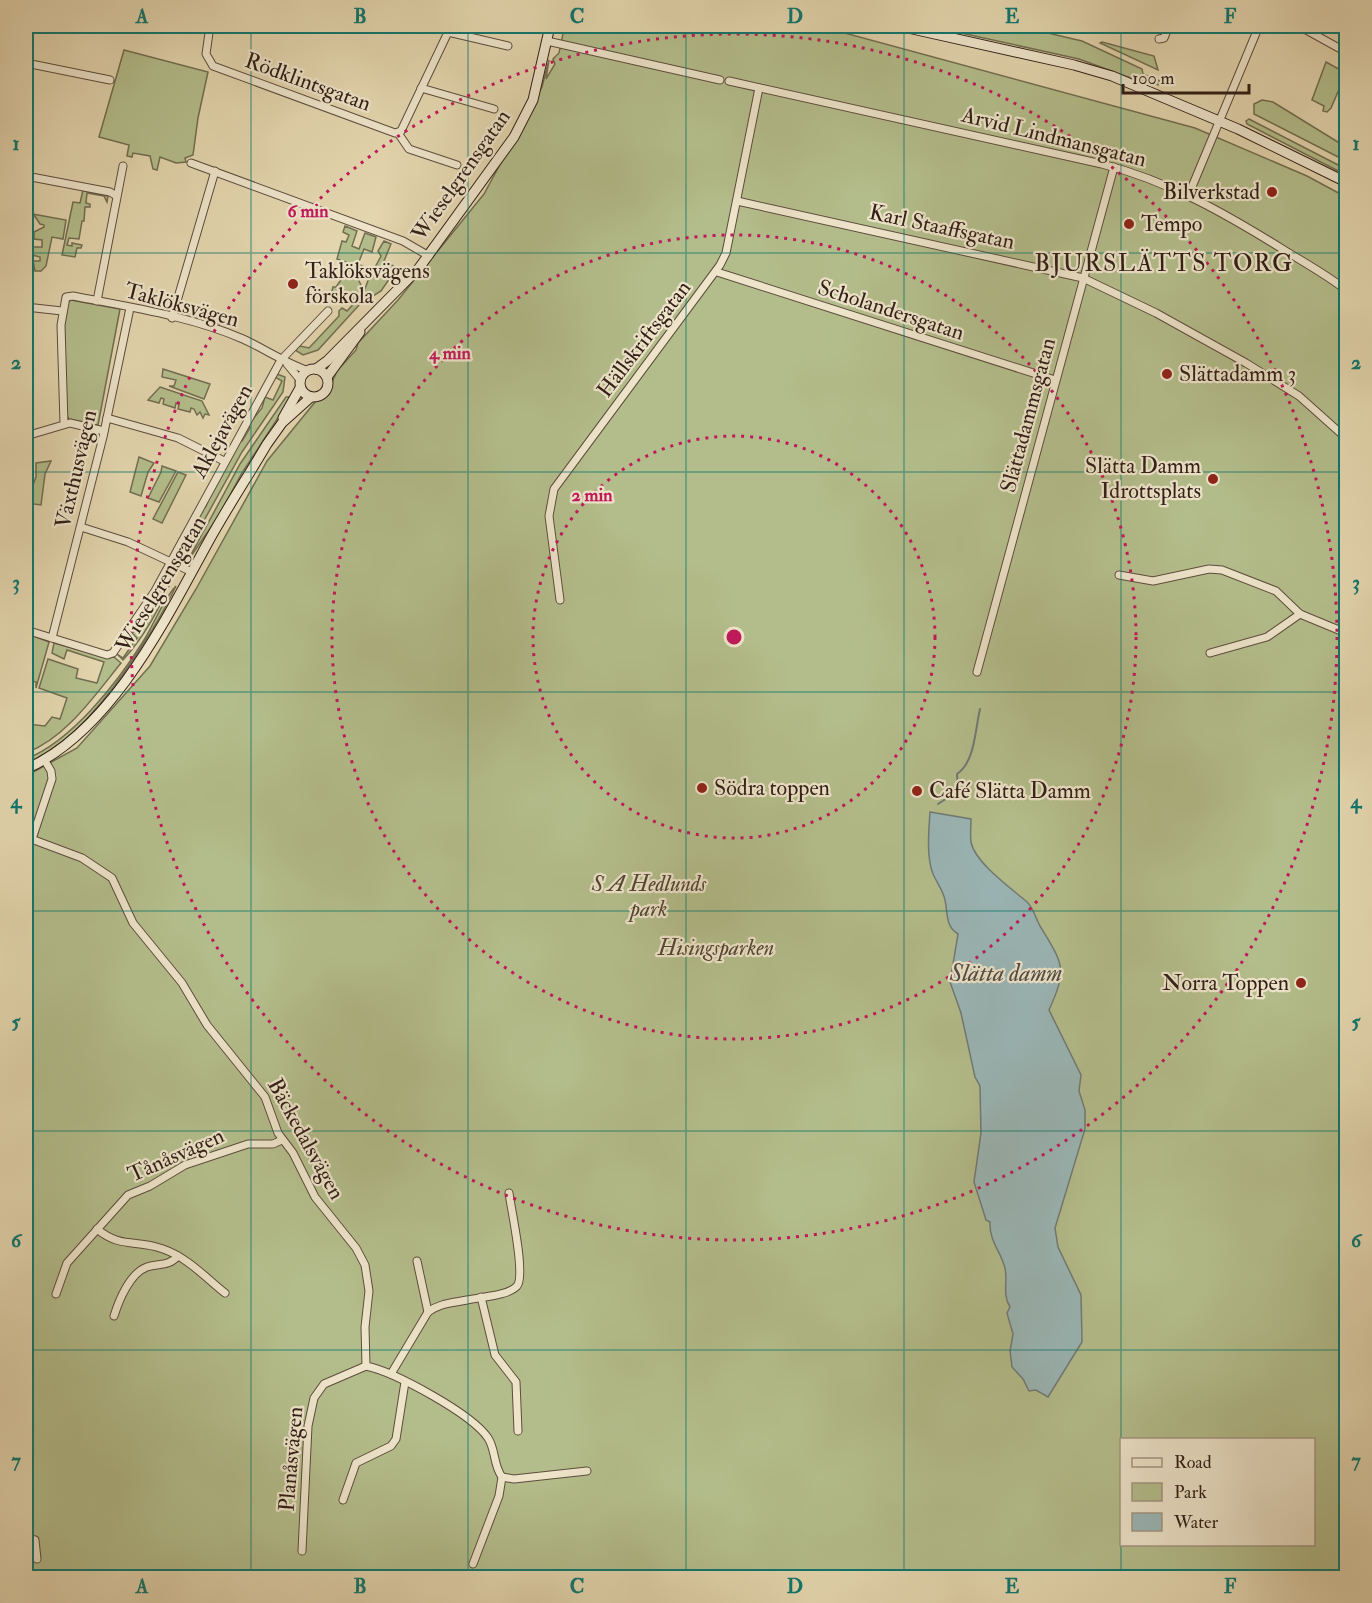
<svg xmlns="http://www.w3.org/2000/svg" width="1372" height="1603" viewBox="0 0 1372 1603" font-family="'IM FELL Double Pica',serif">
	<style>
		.green { fill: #b3bd8b; stroke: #726e51; stroke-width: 1.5; fill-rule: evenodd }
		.water { fill: #9ab6b6; stroke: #707a76; stroke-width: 1.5 }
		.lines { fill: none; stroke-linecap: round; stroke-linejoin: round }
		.stream { stroke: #707a76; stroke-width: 2 }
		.street-casing { stroke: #5e4c3d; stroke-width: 9 }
		.secondary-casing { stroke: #321f17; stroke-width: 11 }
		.street { stroke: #ede4ca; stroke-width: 7 }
		.secondary { stroke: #ede4ca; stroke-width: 9 }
		.grid { fill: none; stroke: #0f766e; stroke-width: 1.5; stroke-opacity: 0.55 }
		.ring { fill: none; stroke: #c2185b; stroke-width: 3; stroke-dasharray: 3 6 }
		.poi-dot { fill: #8f2418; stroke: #ede4ca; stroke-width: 2 }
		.labels { text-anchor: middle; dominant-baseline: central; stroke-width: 4.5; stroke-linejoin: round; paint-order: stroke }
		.street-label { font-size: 22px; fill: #321f17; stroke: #ede4ca }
		.poi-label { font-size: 22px; fill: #321f17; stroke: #ede4ca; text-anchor: start }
		.park-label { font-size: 22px; font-style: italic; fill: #524634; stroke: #ede4ca }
		.neighbourhood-label { font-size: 24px; letter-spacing: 1.5px; fill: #321f17; stroke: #ede4ca }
		.water-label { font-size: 24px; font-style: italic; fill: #514c47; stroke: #ede4ca }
		.centre { fill: #c2185b; stroke: #ede4ca; stroke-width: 3 }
		.ring-label { font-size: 18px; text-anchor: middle; font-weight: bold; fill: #c2185b; stroke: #ede4ca; stroke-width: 4.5; stroke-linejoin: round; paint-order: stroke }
		.neatline { fill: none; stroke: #0f766e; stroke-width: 2 }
		.grid-label { font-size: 20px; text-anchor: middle; font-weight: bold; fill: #0f766e }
	</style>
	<rect width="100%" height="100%" fill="#e3d5ae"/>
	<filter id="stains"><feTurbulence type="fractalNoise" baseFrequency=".00333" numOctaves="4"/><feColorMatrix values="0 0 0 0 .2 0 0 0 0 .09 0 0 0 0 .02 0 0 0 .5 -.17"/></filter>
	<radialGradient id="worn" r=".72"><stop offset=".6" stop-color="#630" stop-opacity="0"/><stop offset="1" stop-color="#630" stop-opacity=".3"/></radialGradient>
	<g class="green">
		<path d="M 565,26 L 819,26 L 1195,128 L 1307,176 L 1346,197 L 1346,1577 L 26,1577 L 26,776 L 77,748 L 150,666 L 196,589 L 267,461 L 333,380 L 337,371 L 356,350 L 358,343 L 398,300 L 484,194 L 542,87 L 549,60 L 546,79 L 555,64 L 553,59 L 559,53 L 563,34 L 560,29 ZM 1122,1440 L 1314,1440 L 1314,1544 L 1122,1544 Z"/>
		<polygon points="929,26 1018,26 1082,41 1142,69 1143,74 1160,81 1160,85 1136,80 1079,59"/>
		<polygon points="1102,42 1154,56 1158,70 1100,43"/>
		<polygon points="124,50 208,72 198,118 193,155 185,158 186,162 176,163 160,157 157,170 153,169 150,156 133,153 132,157 127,156 129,145 99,137"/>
		<polygon points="1326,62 1346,73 1331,108 1327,112 1323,111 1324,106 1312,100"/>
		<polygon points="1262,100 1273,102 1346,147 1346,161 1254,114 1254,104"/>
		<polygon points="1249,119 1346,169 1346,175 1247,124 1246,121"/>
		<polygon points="83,190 108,196 107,202 104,196 87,193 86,203 90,204 90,207 85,207 84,221 82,221 79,239 69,238 67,245 72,246 72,243 82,245 81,248 77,248 75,257 62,255 73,202 80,203"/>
		<polygon points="27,213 66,220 63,239 52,237 46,266 41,271 35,271 33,261 40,261 40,257 32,255 32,247 42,247 42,240 34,239 34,232 44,227 44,225 40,224 34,215"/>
		<polygon points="345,226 357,231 352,246 359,249 365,233 376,237 372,252 364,249 358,264 373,271 381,256 378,251 384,241 391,244 384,261 397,268 381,291 360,304 318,350 303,355 295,350 300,346 309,348 339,316 339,311 342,308 347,311 363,294 369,278 344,269 346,262 337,259 342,241 346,242 349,235 343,232"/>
		<polygon points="345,274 358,279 362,287 360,293 349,304 332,291 333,287 336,287"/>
		<path d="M 71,300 L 120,309 L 98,425 L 69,419 L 66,414 C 63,377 62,340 66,303 Z"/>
		<polygon points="163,369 210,384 204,399 169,386 174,386 176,380 162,377"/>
		<path d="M 277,374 L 285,377 L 283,392 L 242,452 L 181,562 L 178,553 C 184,541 199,528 198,515 L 206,506 L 212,490 L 238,442 L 242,441 L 250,428 L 249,424 L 262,408 L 265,397 L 273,400 L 282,381 L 275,377 Z"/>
		<polygon points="160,387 202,401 209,415 205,414 203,418 200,412 197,415 194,409 191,408 190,412 178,409 179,404 176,403 175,408 163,404 164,399 161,398 159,403 148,400"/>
		<polygon points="286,397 290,397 285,407 242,473 218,517 187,562 240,464"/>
		<polygon points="139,457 154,463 148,472 141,496 130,492"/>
		<polygon points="51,461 45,474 41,505 26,503 36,477 36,463"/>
		<polygon points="162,466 176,471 159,502 148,498 161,472"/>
		<polygon points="178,472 186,475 162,523 153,519"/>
		<path d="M 171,569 L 176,569 C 164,600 146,635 123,660 L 117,654 L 123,658 L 137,638 L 132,633 L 141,625 L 145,612 L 156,600 L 155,595 Z"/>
		<path d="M 176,586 C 151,639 83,745 26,763 L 26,759 C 72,741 118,682 144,640 C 154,624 164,598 176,586 Z"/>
		<polygon points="26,633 49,642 36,688 36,682 26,679"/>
		<path d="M 54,643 L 108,658 L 114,657 L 121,663 C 95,695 66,738 26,753 L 26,724 L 45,726 L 52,717 L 60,719 L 67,698 L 39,688 L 48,659 L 78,669 L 76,678 L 97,683 L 104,662 L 67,650 L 64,659 L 52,653 Z"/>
	</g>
	<path class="water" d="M 930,812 L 971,819 C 971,826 970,835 971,842 C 975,863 1012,889 1027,902 C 1033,907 1036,919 1040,926 C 1063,964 1068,968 1049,1010 L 1081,1075 L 1079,1091 L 1085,1110 L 1085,1129 L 1055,1228 L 1058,1247 L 1081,1295 L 1082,1342 L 1048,1397 L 1036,1390 L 1029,1391 L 1023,1379 L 1012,1367 L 1010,1351 L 1013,1334 L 1007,1313 L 1010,1307 C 1002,1294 1008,1282 1005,1268 C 1001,1252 989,1241 990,1222 L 986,1220 L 974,1182 L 981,1133 L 980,1086 L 975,1077 L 961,1013 L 950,982 L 958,934 C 945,926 948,913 945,900 C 943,890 937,883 933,874 C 926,856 929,830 930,812 Z"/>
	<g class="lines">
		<path class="stream" d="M 938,804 L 958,791 L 957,774 C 975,762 975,730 980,709"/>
		<g class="street-casing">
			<g id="street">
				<polyline points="210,26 206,54 213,66 395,133 401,131 451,26"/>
				<polyline points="1299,26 1346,52"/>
				<polyline points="448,32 508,46"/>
				<polyline points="1159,39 1164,38 1169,26"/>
				<polyline points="547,41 720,80"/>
				<polyline points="26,63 110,80"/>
				<path d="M 729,81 L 1102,164 C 1169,181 1226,214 1284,250 C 1305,263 1327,275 1346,290"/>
				<polyline points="421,88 494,109"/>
				<polyline points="398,133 409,149 457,165"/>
				<polyline points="191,163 403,241 429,256"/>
				<polyline points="26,176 110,192 115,195"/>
				<polyline points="1189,194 1259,26"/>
				<polyline points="737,201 1083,278 1156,313 1246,363 1299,396 1346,438"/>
				<polyline points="717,272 1055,380"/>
				<polyline points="97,301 123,166"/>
				<polyline points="26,307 62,311"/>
				<polyline points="172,318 215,171"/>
				<polyline points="287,364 301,381"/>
				<polyline points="107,418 178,438 224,461"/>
				<path d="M 64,424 L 61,325 L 66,297 L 73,296 C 129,307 190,316 243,339 C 265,349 285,363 309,371"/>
				<polyline points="26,436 70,423 104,431"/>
				<polyline points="81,527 128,542 192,572"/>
				<polyline points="1119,575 1153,581 1209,569 1222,570 1276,591 1300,614 1346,633"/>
				<polyline points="560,600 549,516 554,489 720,265 726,253 759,88"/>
				<polyline points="26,630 107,655 113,653 155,591 281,360 328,311"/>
				<polyline points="52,638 103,437 130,308"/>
				<polyline points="1210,653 1267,637 1300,614"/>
				<polyline points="977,672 1114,167"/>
				<path d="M 26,837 L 82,858 L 112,878 L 133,923 L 182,983 L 207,1025 L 265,1097 L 278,1133 L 293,1153 L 315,1197 L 356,1248 L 365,1265 L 369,1291 L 365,1327 L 366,1366 C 395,1372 472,1414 488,1438 C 496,1450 493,1465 502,1477 L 514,1479 L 587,1471"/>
				<polyline points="32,839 52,779 51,771 45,761"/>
				<path d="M 97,1229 C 121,1249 137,1239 163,1249 C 187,1257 206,1278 225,1293"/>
				<polyline points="417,1261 428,1312"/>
				<polyline points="56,1294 67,1263 128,1195 150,1186 185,1165 248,1144 273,1144 282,1140"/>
				<polyline points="481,1297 495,1355 516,1382 518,1431"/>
				<path d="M 114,1316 C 119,1300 130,1273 147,1267 C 159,1263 168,1267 178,1256"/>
				<path d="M 391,1374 L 428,1312 C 440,1303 453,1303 467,1300 C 480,1297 508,1296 517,1286 C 526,1275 511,1209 509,1193"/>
				<polyline points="343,1500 356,1463 391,1446 396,1439 405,1382"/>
				<polyline points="26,1538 35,1540 37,1559"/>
				<polyline points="302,1551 308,1426 314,1398 324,1384 366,1366"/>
				<polyline points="473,1564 499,1496 502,1477"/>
			</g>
		</g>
		<g class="secondary-casing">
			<g id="secondary">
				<polyline points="899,26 1074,65 1112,76 1238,129 1346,182"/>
				<polyline points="316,369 327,361 419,268 514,137 533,100 550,26"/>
				<circle cx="314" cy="383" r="14"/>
				<polyline points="327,377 360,332"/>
				<polyline points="283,418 300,388"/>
				<path d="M 26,769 C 110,732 164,623 206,546 C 225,511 247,478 267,444 L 282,423 L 311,397"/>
			</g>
		</g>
		<use href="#street" class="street"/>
		<use href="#secondary" class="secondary"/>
	</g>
	<path class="grid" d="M 251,26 L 251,1578M 468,26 L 468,1578M 686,26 L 686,1578M 904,26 L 904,1578M 1121,26 L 1121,1578M 26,253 L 1346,253M 26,472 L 1346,472M 26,692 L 1346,692M 26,911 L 1346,911M 26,1131 L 1346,1131M 26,1350 L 1346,1350"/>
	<g class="ring">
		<circle cx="734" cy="637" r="201"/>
		<circle cx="734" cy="637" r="402"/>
		<circle cx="734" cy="637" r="603"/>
	</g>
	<g class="poi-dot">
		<circle cx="1272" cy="192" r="6"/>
		<circle cx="1129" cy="224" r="6"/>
		<circle cx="293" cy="284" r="6"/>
		<circle cx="1167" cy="374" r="6"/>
		<circle cx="1213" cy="479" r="6"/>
		<circle cx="702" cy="788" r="6"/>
		<circle cx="917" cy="791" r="6"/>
		<circle cx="1301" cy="983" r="6"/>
	</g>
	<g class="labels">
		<g class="street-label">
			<text transform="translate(308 82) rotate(20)">Rödklintsgatan</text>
			<text transform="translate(1054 137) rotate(14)">Arvid Lindmansgatan</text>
			<text transform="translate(461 175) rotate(-55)">Wieselgrensgatan</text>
			<text transform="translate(942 227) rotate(12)">Karl Staaffsgatan</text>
			<text transform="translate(182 305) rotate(15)">Taklöksvägen</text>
			<text transform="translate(891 310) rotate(18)">Scholandersgatan</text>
			<text transform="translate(644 339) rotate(-53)">Hällskriftsgatan</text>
			<text transform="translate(1028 415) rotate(-75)">Slättadammsgatan</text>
			<text transform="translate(222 431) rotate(-61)">Aklejavägen</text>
			<text transform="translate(76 469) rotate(-77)">Växthusvägen</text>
			<text transform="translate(161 584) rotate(-59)">Wieselgrensgatan</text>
			<text transform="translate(306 1139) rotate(61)">Bäckedalsvägen</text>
			<text transform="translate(176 1155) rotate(-24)">Tånåsvägen</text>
			<text transform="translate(291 1459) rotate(-85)">Planåsvägen</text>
		</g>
		<g class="poi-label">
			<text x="1260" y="192" text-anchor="end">Bilverkstad</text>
			<text x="1141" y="224">Tempo</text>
			<text x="305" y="271">Taklöksvägens<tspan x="305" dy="25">förskola</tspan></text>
			<text x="1179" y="374">Slättadamm 3</text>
			<text x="1201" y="466" text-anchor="end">Slätta Damm<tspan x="1201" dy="25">Idrottsplats</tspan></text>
			<text x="714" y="788">Södra toppen</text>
			<text x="929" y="791">Café Slätta Damm</text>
			<text x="1289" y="983" text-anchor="end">Norra Toppen</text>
		</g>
		<g class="park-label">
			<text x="649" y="884">S A Hedlunds<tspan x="649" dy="25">park</tspan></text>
			<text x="716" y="948">Hisingsparken</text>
		</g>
		<g class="neighbourhood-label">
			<text x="1164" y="263">BJURSLÄTTS TORG</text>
		</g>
		<g class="water-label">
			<text x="1006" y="973">Slätta damm</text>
		</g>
	</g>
	<circle cx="734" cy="637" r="9" class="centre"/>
	<g class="ring-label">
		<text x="308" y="217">6 min</text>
		<text x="450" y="359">4 min</text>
		<text x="592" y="501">2 min</text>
	</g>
	<rect width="1372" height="1603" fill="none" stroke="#e3d5ae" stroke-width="66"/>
	<rect x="1120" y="1438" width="195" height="108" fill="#ede4ca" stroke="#a29582" stroke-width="1.5"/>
	<rect x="1132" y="1458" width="30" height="9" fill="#ede4ca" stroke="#a29582" stroke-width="1.5"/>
	<text x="1174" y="1468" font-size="18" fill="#321f17">Road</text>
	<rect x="1132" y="1483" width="30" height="18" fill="#b3bd8b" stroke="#a29582" stroke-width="1.5"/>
	<text x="1174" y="1498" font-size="18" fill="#321f17">Park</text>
	<rect x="1132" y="1513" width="30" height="18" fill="#9ab6b6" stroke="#a29582" stroke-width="1.5"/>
	<text x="1174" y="1528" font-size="18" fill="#321f17">Water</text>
	<path d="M1123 84v9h126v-9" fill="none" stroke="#321f17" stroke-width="3"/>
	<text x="1132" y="84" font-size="18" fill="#321f17" stroke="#ede4ca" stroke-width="4.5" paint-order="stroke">100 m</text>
	<rect x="33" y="33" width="1306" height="1537" class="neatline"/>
	<g class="grid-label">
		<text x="142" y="23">A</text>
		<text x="360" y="23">B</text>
		<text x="577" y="23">C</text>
		<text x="795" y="23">D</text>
		<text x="1012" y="23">E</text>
		<text x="1230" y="23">F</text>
		<text x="16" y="150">1</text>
		<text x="1356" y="150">1</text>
		<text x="16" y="369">2</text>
		<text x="1356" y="369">2</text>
		<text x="16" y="589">3</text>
		<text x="1356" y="589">3</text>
		<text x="16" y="808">4</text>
		<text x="1356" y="808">4</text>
		<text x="16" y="1028">5</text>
		<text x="1356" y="1028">5</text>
		<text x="16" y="1247">6</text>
		<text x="1356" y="1247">6</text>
		<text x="16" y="1467">7</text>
		<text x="1356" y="1467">7</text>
		<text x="142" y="1593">A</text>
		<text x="360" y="1593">B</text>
		<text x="577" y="1593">C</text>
		<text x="795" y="1593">D</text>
		<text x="1012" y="1593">E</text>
		<text x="1230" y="1593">F</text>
	</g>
	<rect width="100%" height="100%" filter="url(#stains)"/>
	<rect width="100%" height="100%" fill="url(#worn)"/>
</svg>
